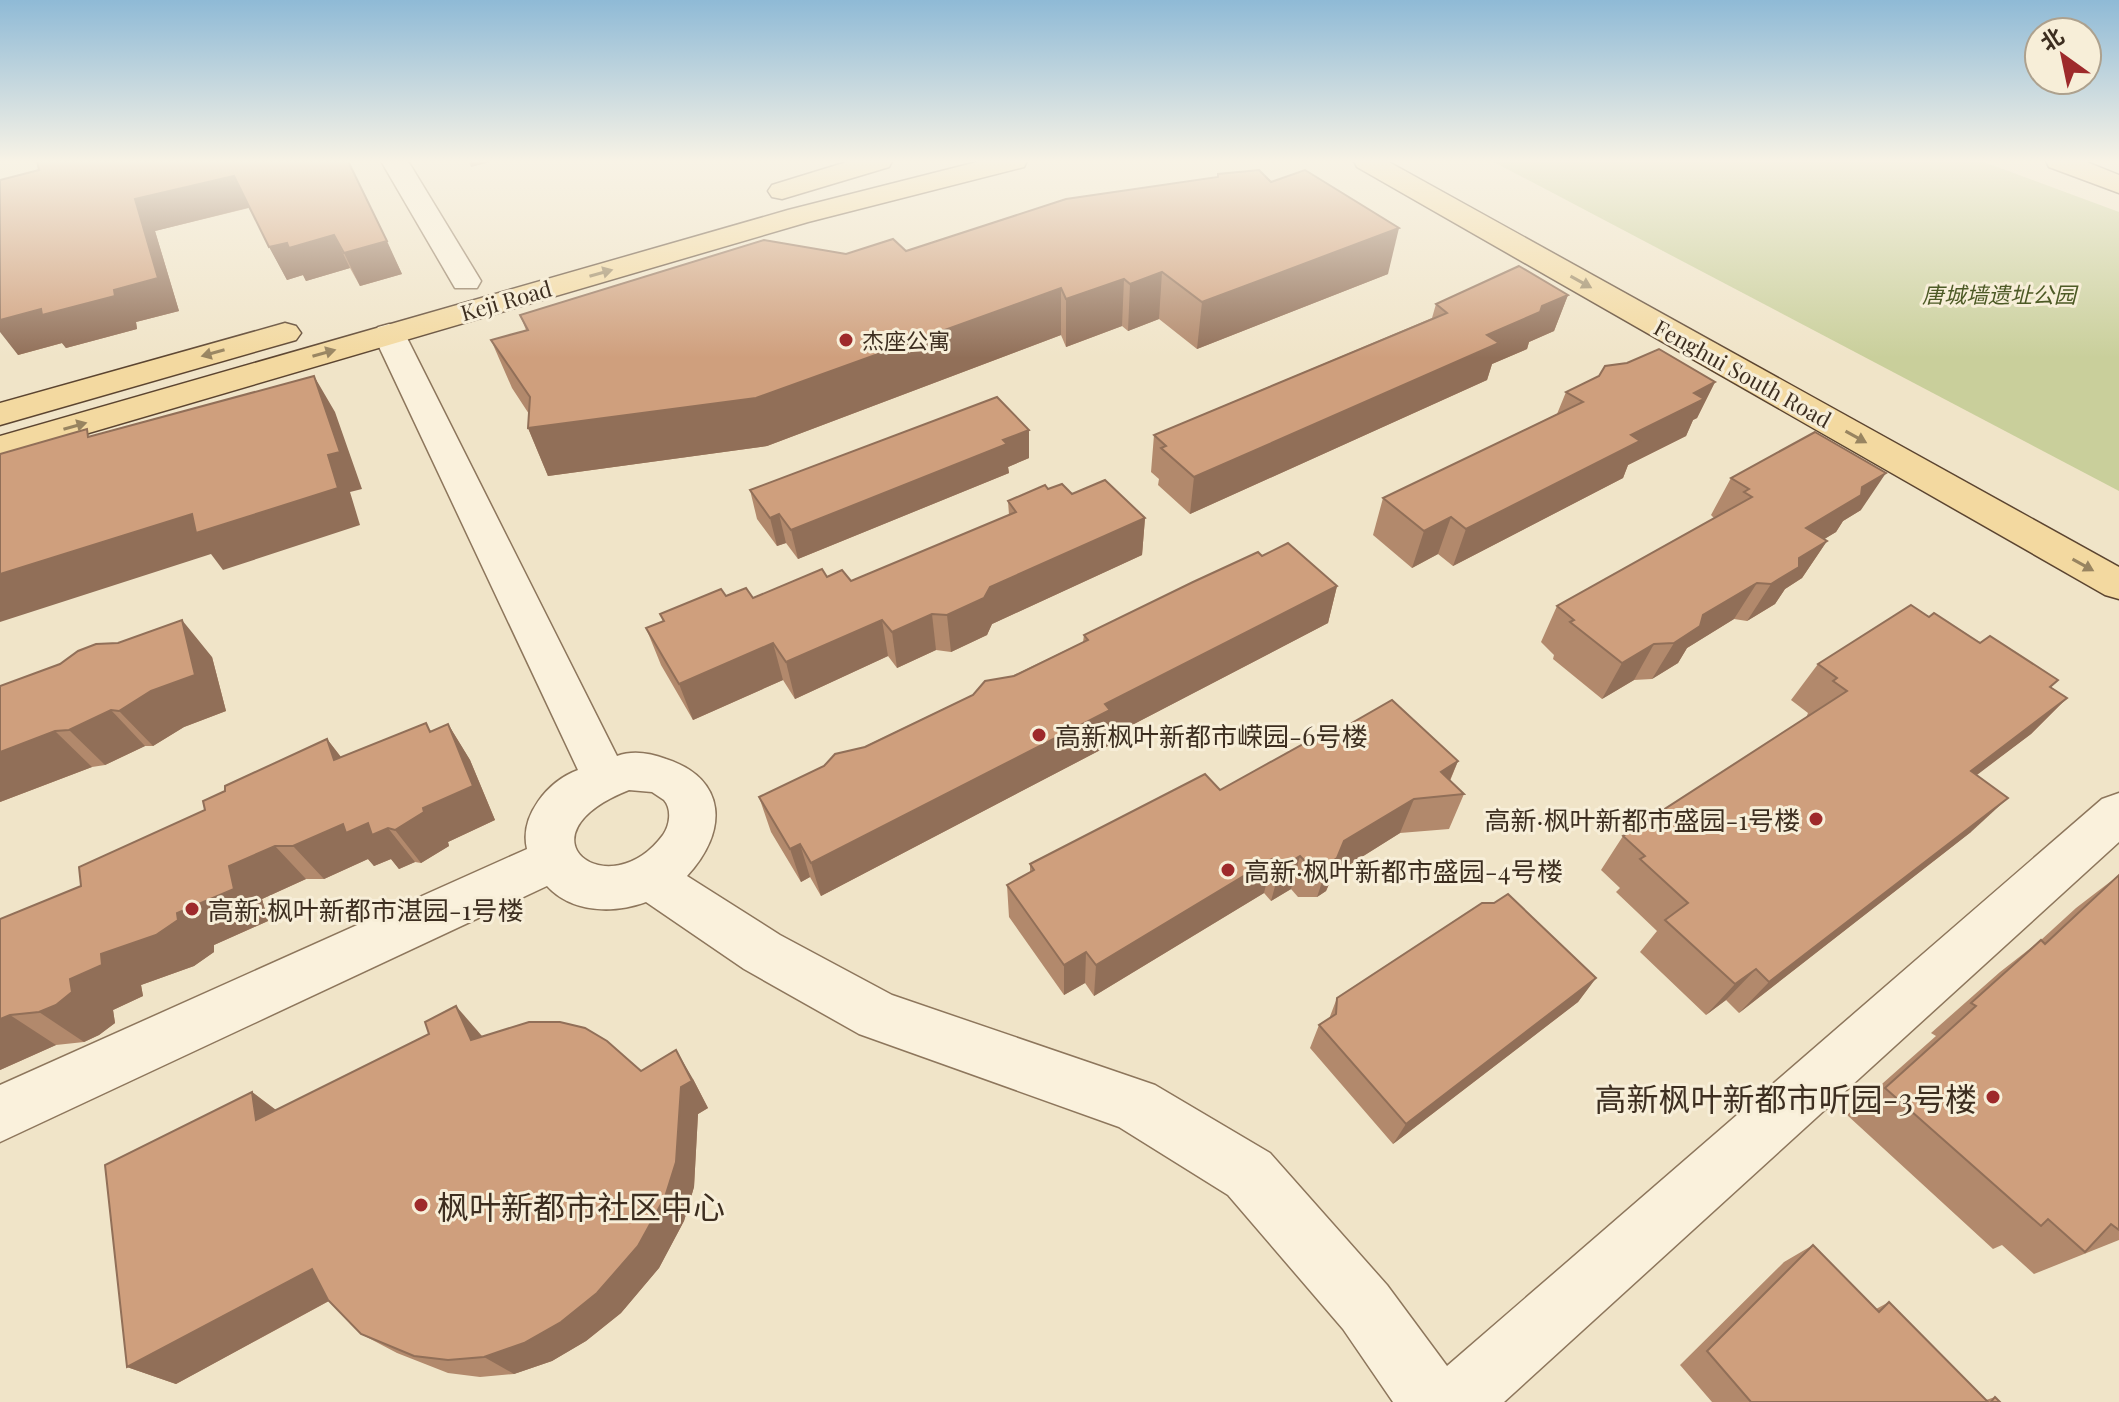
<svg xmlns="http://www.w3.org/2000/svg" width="2119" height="1402" viewBox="0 0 2119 1402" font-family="'Playfair Display','Noto Sans SC',serif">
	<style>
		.green { fill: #c9cf9b }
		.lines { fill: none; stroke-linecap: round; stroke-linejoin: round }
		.minor-casing { stroke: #8d765c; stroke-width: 3 }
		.major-casing { stroke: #5b4430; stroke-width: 3 }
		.minor { fill: #faf1dc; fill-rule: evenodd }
		.major { fill: #f3d9a0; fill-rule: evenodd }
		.wall { fill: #b2896c }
		.shaded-wall { fill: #916f58 }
		.building { fill: #cf9f7d; stroke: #916f58; stroke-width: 2 }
		.oneway { fill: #988460 }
		.poi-dot { fill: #9e2a2b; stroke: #f7eed8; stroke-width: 3 }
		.labels { text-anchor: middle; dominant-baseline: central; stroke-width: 6; stroke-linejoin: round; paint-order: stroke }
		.far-park-label { font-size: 22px; font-style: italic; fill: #4d5a26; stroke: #f7eed8 }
		.far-street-label { font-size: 22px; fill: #3d2e20; stroke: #f7eed8 }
		.far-poi-label { font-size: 22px; fill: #3d2e20; stroke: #f7eed8; text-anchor: start }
		.poi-label { font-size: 26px; fill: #3d2e20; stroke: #f7eed8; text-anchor: start }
		.near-poi-label { font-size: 32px; fill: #3d2e20; stroke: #f7eed8; text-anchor: end }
	</style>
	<rect width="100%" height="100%" fill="#f0e4c8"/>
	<polygon class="green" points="1492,161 1981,161 2119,212 2119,491"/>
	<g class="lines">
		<g class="minor-casing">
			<g id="minor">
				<polygon points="381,161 408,161 481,281 477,288 455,288"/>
				<path d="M 389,324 L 400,327 L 405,334 L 617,756 C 633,750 650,753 666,759 C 728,779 728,832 687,876 L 780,935 L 892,995 L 1155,1085 L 1270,1153 L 1387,1285 L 1447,1366 L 2102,799 L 2119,793 L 2119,842 L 1504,1402 L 1393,1402 L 1343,1329 L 1228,1195 L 1119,1127 L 859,1034 L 744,969 L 646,902 C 613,914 572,913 547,886 L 0,1142 L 0,1085 L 527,849 C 519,816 548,781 578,770 L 373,334 L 378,327 ZM 629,790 L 652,792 L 664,800 C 672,809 670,825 663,835 C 609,908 513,836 629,790 Z"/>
			</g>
		</g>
		<g class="major-casing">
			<g id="major">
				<polygon points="850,161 892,161 889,167 782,199 772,197 768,191 772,185"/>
				<polygon points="981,161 1027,161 1024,167 808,222 0,459 0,436 788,210"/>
				<polygon points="1354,161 1387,161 2119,567 2119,599 2105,595 1357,167"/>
				<polygon points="2046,161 2084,161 2119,175 2119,193 2049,167"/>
				<polygon points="285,323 296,326 301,333 296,340 0,425 0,403"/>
			</g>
		</g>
		<use href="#minor" class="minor"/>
		<use href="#major" class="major"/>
	</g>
	<g class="wall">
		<polygon points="348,161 402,274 360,286 350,268 306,281 303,275 287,280 249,208 155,231 179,311 136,322 137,329 66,348 62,343 18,355 0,180"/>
		<polygon points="1271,182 1388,274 1197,349 1159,319 1128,331 1122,326 1066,347 1061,335 767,446 548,476 528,428 529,414 512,388 491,340 526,330 520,315 846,254 906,251"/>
		<polygon points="1568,295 1554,331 1529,342 1527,349 1492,364 1487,380 1190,514 1158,485 1159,479 1151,472 1154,435 1432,318 1436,304"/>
		<polygon points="1627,363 1715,382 1697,418 1693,420 1686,436 1628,465 1623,478 1453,566 1438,554 1412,568 1373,535 1383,498 1557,414 1566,392"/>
		<polygon points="1029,430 1029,458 1008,467 1009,473 798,559 786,543 777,546 757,519 750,490"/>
		<polygon points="1731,478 1861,510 1843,521 1836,532 1824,539 1827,541 1802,578 1785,589 1775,604 1747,621 1734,619 1687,648 1678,663 1652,679 1634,680 1602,699 1553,659 1554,655 1541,642 1557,606 1714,518 1711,515"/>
		<polygon points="1048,489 1072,494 1145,518 1142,555 992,624 987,635 951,652 936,650 897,668 888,656 795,699 783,680 693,720 661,665 646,628 663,621 660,614 726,596 753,598 827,577 851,581 1009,515 1008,501"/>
		<polygon points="1262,556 1337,586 1328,623 1109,737 1108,746 821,896 810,877 801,882 771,832 759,797 1083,642 1084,635"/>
		<polygon points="1929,617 2058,680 2051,687 2067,698 2031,734 1976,775 1971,832 1739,1013 1726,1000 1706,1015 1640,952 1657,931 1616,892 1620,888 1601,870 1623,836 1806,718 1808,713 1791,700 1818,664"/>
		<polygon points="212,657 226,711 184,727 153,746 145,746 105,765 92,767 0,802 0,686"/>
		<polygon points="448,724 470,760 495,820 448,842 449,846 421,863 415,862 399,869 391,859 374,866 368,859 324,879 306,879 262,899 268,921 214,945 214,952 194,966 141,985 143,996 113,1010 115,1023 99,1035 84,1042 56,1045 0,1070 0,919 81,886 205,810 225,791 327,739 341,757 432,731"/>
		<polygon points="1336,732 1458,761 1450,781 1464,794 1449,829 1400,833 1333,875 1326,891 1317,897 1298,897 1291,889 1271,901 1264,893 1094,996 1085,983 1064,995 1009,917 1007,885 1030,872 1030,864 1220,790"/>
		<polygon points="2119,875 2119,1240 2034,1274 2002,1245 1993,1249 1847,1115 1936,1036 1931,1033 2000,972 2041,940 2076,908"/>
		<polygon points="1596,978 1578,1002 1393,1144 1310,1048 1319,1025 1329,1019 1337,998"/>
		<polygon points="482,1036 641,1071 693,1079 708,1108 698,1114 694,1187 684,1221 659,1268 621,1313 586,1341 552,1361 514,1374 480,1377 448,1373 397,1353 361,1334 329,1301 176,1384 127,1367 252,1092 276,1110"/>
		<polygon points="1813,1245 1876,1309 1889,1302 1986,1400 1995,1397 2000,1402 1712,1402 1680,1365 1784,1262"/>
	</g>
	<g class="shaded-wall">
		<polygon points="469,161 494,161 471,167"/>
		<polygon points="234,176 251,207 155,231 179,311 136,322 137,329 66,348 62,343 18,355 0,332 0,320 114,290 135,199"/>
		<polygon points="1399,228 1388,274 1197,349 1202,302"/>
		<polygon points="334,235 350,268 306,281 303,275 287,280 269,247 287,243"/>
		<polygon points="387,241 402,274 360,286 344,253"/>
		<polygon points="1162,272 1159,319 1128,331 1130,284"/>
		<polygon points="1124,279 1122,326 1066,347 1066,299"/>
		<polygon points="1061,288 1061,335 767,446 548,476 528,428"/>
		<polygon points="1568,295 1554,331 1529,342 1527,349 1492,364 1487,380 1190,514 1194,477 1487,335 1542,306"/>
		<polygon points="314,376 335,412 362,489 350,492 360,525 223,570 211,554 0,622 0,574 328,455"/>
		<polygon points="1715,382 1697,418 1693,420 1686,436 1628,465 1623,478 1453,566 1466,529 1694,393"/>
		<polygon points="1029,430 1029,458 1008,467 1009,473 798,559 791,530 1003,440"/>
		<polygon points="1886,473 1861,510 1843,521 1836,532 1782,565 1806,528 1862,487"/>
		<polygon points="779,514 786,543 777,546 770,518"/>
		<polygon points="1451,517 1438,554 1412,568 1424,531"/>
		<polygon points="1145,518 1142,555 992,624 987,635 951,652 947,615 990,587"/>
		<polygon points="1827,541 1802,578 1785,589 1775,604 1747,621 1771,584 1799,558"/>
		<polygon points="1757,583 1734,619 1687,648 1678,663 1652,679 1674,643 1703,615"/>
		<polygon points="1337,586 1328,623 1109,737 1108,746 821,896 811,863 1105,704"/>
		<polygon points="932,614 936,650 897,668 892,632"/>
		<polygon points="182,620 212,657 226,711 184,727 153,746 119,711"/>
		<polygon points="882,620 888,656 795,699 786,662"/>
		<polygon points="773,643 783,680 693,720 679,684"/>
		<polygon points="1654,644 1634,680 1602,699 1622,663"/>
		<polygon points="2067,698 2031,734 1936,806 1971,771"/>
		<polygon points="111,710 145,746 105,765 69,730"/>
		<polygon points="448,724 470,760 495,820 448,842 449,846 421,863 395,830 423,808"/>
		<polygon points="55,731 92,767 0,802 0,752"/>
		<polygon points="327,739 354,774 334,760"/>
		<polygon points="1458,761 1443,796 1441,772"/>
		<polygon points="2008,798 1971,832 1739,1013 1769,982"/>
		<polygon points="1414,799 1400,833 1333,875 1326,891 1317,897 1328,864 1344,841"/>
		<polygon points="368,823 388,828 415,862 399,869 391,859 374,866 368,859 324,879 293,846 343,824"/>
		<polygon points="800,844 810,877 801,882 790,849"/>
		<polygon points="275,846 306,879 262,899 268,921 214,945 214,952 194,966 141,985 143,996 113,1010 115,1023 99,1035 84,1042 39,1012 70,979 101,954 177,913 229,866"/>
		<polygon points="1300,856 1291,889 1271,901 1280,868"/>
		<polygon points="1272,859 1264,893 1094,996 1096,965"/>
		<polygon points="1086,952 1085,983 1064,995 1064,965"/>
		<polygon points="1756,969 1726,1000 1706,1015 1735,984"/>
		<polygon points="1596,978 1578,1002 1393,1144 1406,1124"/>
		<polygon points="456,1006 482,1036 471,1040"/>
		<polygon points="10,1015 56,1045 0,1070 0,1019"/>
		<polygon points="676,1050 693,1079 708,1108 698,1114 694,1187 684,1221 659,1268 621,1313 586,1341 552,1361 514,1374 484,1357"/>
		<polygon points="252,1092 289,1120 256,1120"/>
		<polygon points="312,1269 349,1290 176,1384 127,1367"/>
	</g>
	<g class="building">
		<polygon points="37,161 348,161 387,241 344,253 334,235 289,248 287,243 269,247 234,176 135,199 158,278 114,290 115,296 42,315 41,309 0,320 0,180 39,170"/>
		<polygon points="1259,170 1271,182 1305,170 1399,228 1202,302 1162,272 1130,284 1124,279 1066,299 1061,288 756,398 528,428 530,397 491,340 528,330 520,315 764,240 846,254 893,239 906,251 1066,199 1218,177 1218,174"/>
		<polygon points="1519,266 1568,295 1542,306 1540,312 1487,335 1499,343 1194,477 1161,448 1166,446 1154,435 1447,313 1436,304"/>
		<polygon points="1659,349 1715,382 1694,393 1704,399 1631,435 1640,441 1466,529 1451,517 1424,531 1383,498 1583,402 1566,392 1599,376 1605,366 1627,363"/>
		<polygon points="314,376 340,452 328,455 338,488 196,533 192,514 0,574 0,454 87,429 88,437"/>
		<polygon points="997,397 1029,430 1003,440 1007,444 791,530 779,514 770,518 750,490"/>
		<polygon points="1815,432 1886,473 1862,487 1861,495 1806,528 1827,541 1799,558 1799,567 1771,584 1757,583 1703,615 1700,626 1674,643 1654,644 1622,663 1570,622 1574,620 1557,606 1752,497 1744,492 1749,489 1731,478"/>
		<polygon points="1105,480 1145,518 990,587 984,598 947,615 932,614 892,632 882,620 786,662 773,643 679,684 646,628 664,621 660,614 721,589 726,596 746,588 753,598 822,569 827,577 842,570 851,581 1016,512 1008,501 1045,485 1048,489 1062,484 1072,494"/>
		<polygon points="1288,543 1337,586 1105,704 1110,710 811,863 800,844 790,849 759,797 824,766 835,754 865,747 973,695 985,681 1014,676 1088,640 1084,635 1193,582 1258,552 1262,556"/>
		<polygon points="1911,605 1929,617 1934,613 1980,643 1990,636 2058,680 2050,687 2067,698 1971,771 2008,798 1769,982 1756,969 1735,984 1665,920 1688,903 1640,859 1645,856 1623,836 1847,691 1833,681 1837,678 1818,664"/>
		<polygon points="182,620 195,675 151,691 119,711 111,710 69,730 55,731 0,752 0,686 60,664 78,651 96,644 118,643"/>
		<polygon points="1392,700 1458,761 1441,772 1464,794 1414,799 1344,841 1337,858 1328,864 1308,864 1300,856 1280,868 1272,859 1096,965 1086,952 1064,965 1007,885 1034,870 1030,864 1205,774 1220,790 1332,728 1336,732"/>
		<polygon points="426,723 430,732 448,724 473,786 423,808 424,812 395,830 388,828 372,835 368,823 346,833 343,824 293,846 275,846 229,866 234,889 177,913 178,920 156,935 101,954 102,965 70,979 72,992 56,1005 39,1012 10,1015 0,1019 0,919 81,886 79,867 205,810 203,801 225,791 225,786 327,739 334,760"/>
		<polygon points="2119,875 2119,1230 2111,1224 2085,1252 2048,1219 2041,1226 1885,1088 1976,1006 1971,1003 2041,940 2045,944"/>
		<polygon points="1508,894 1596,978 1406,1124 1319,1025 1336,1014 1337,998 1482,903 1494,903"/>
		<polygon points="456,1006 471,1040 529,1022 560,1022 585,1028 607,1041 641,1071 676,1050 692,1081 681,1087 676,1162 665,1197 638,1246 597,1293 561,1322 524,1343 484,1357 448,1360 414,1356 361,1334 328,1300 312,1269 127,1367 105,1165 252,1092 256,1120 429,1034 425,1022"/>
		<polygon points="1813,1245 1879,1312 1889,1302 1988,1402 1751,1402 1707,1351"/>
		<polygon points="1995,1397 2000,1402 1991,1402"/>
	</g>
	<defs><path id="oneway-solid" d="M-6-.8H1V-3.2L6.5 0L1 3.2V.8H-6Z" transform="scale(2)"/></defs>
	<g class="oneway">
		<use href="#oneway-solid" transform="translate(601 273) rotate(-16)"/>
		<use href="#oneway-solid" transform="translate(1581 282) rotate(29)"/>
		<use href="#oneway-solid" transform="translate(213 353) rotate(164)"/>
		<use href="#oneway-solid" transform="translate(324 353) rotate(-16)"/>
		<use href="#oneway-solid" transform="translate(75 426) rotate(-16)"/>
		<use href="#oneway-solid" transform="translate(1856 437) rotate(29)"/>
		<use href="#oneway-solid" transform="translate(2083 565) rotate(29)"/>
	</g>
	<linearGradient id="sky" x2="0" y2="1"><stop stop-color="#8fbad6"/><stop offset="0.45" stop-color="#f8f3e6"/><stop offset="1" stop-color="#f8f3e6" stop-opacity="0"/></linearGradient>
	<rect width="2119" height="358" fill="url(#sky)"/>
	<g class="poi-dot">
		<circle cx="846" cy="340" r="8"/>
		<circle cx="1039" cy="735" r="8"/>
		<circle cx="1816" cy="819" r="8"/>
		<circle cx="1228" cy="870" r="8"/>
		<circle cx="192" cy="909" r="8"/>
		<circle cx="1993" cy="1097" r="8"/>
		<circle cx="421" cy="1205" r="8"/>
	</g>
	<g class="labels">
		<g class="far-park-label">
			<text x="1999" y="294">唐城墙遗址公园</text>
		</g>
		<g class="far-street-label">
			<text transform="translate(506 300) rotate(-16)">Keji Road</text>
			<text transform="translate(1743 373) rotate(29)">Fenghui South Road</text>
		</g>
		<g class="far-poi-label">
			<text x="862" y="340">杰座公寓</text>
		</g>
		<g class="poi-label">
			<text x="1055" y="735">高新枫叶新都市嵘园-6号楼</text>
			<text x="1800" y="819" text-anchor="end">高新·枫叶新都市盛园-1号楼</text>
			<text x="1244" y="870">高新·枫叶新都市盛园-4号楼</text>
			<text x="208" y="909">高新·枫叶新都市湛园-1号楼</text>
		</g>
		<g class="near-poi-label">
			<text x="1977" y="1097">高新枫叶新都市听园-3号楼</text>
			<text x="437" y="1205" text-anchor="start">枫叶新都市社区中心</text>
		</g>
	</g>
	<g transform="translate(2063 56) rotate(327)"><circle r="38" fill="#f7eed8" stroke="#ada18e" stroke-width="2"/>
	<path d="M0-6L14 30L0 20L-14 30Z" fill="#9e2a2b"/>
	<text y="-12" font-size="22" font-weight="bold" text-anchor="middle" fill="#3d2e20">北</text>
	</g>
</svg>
